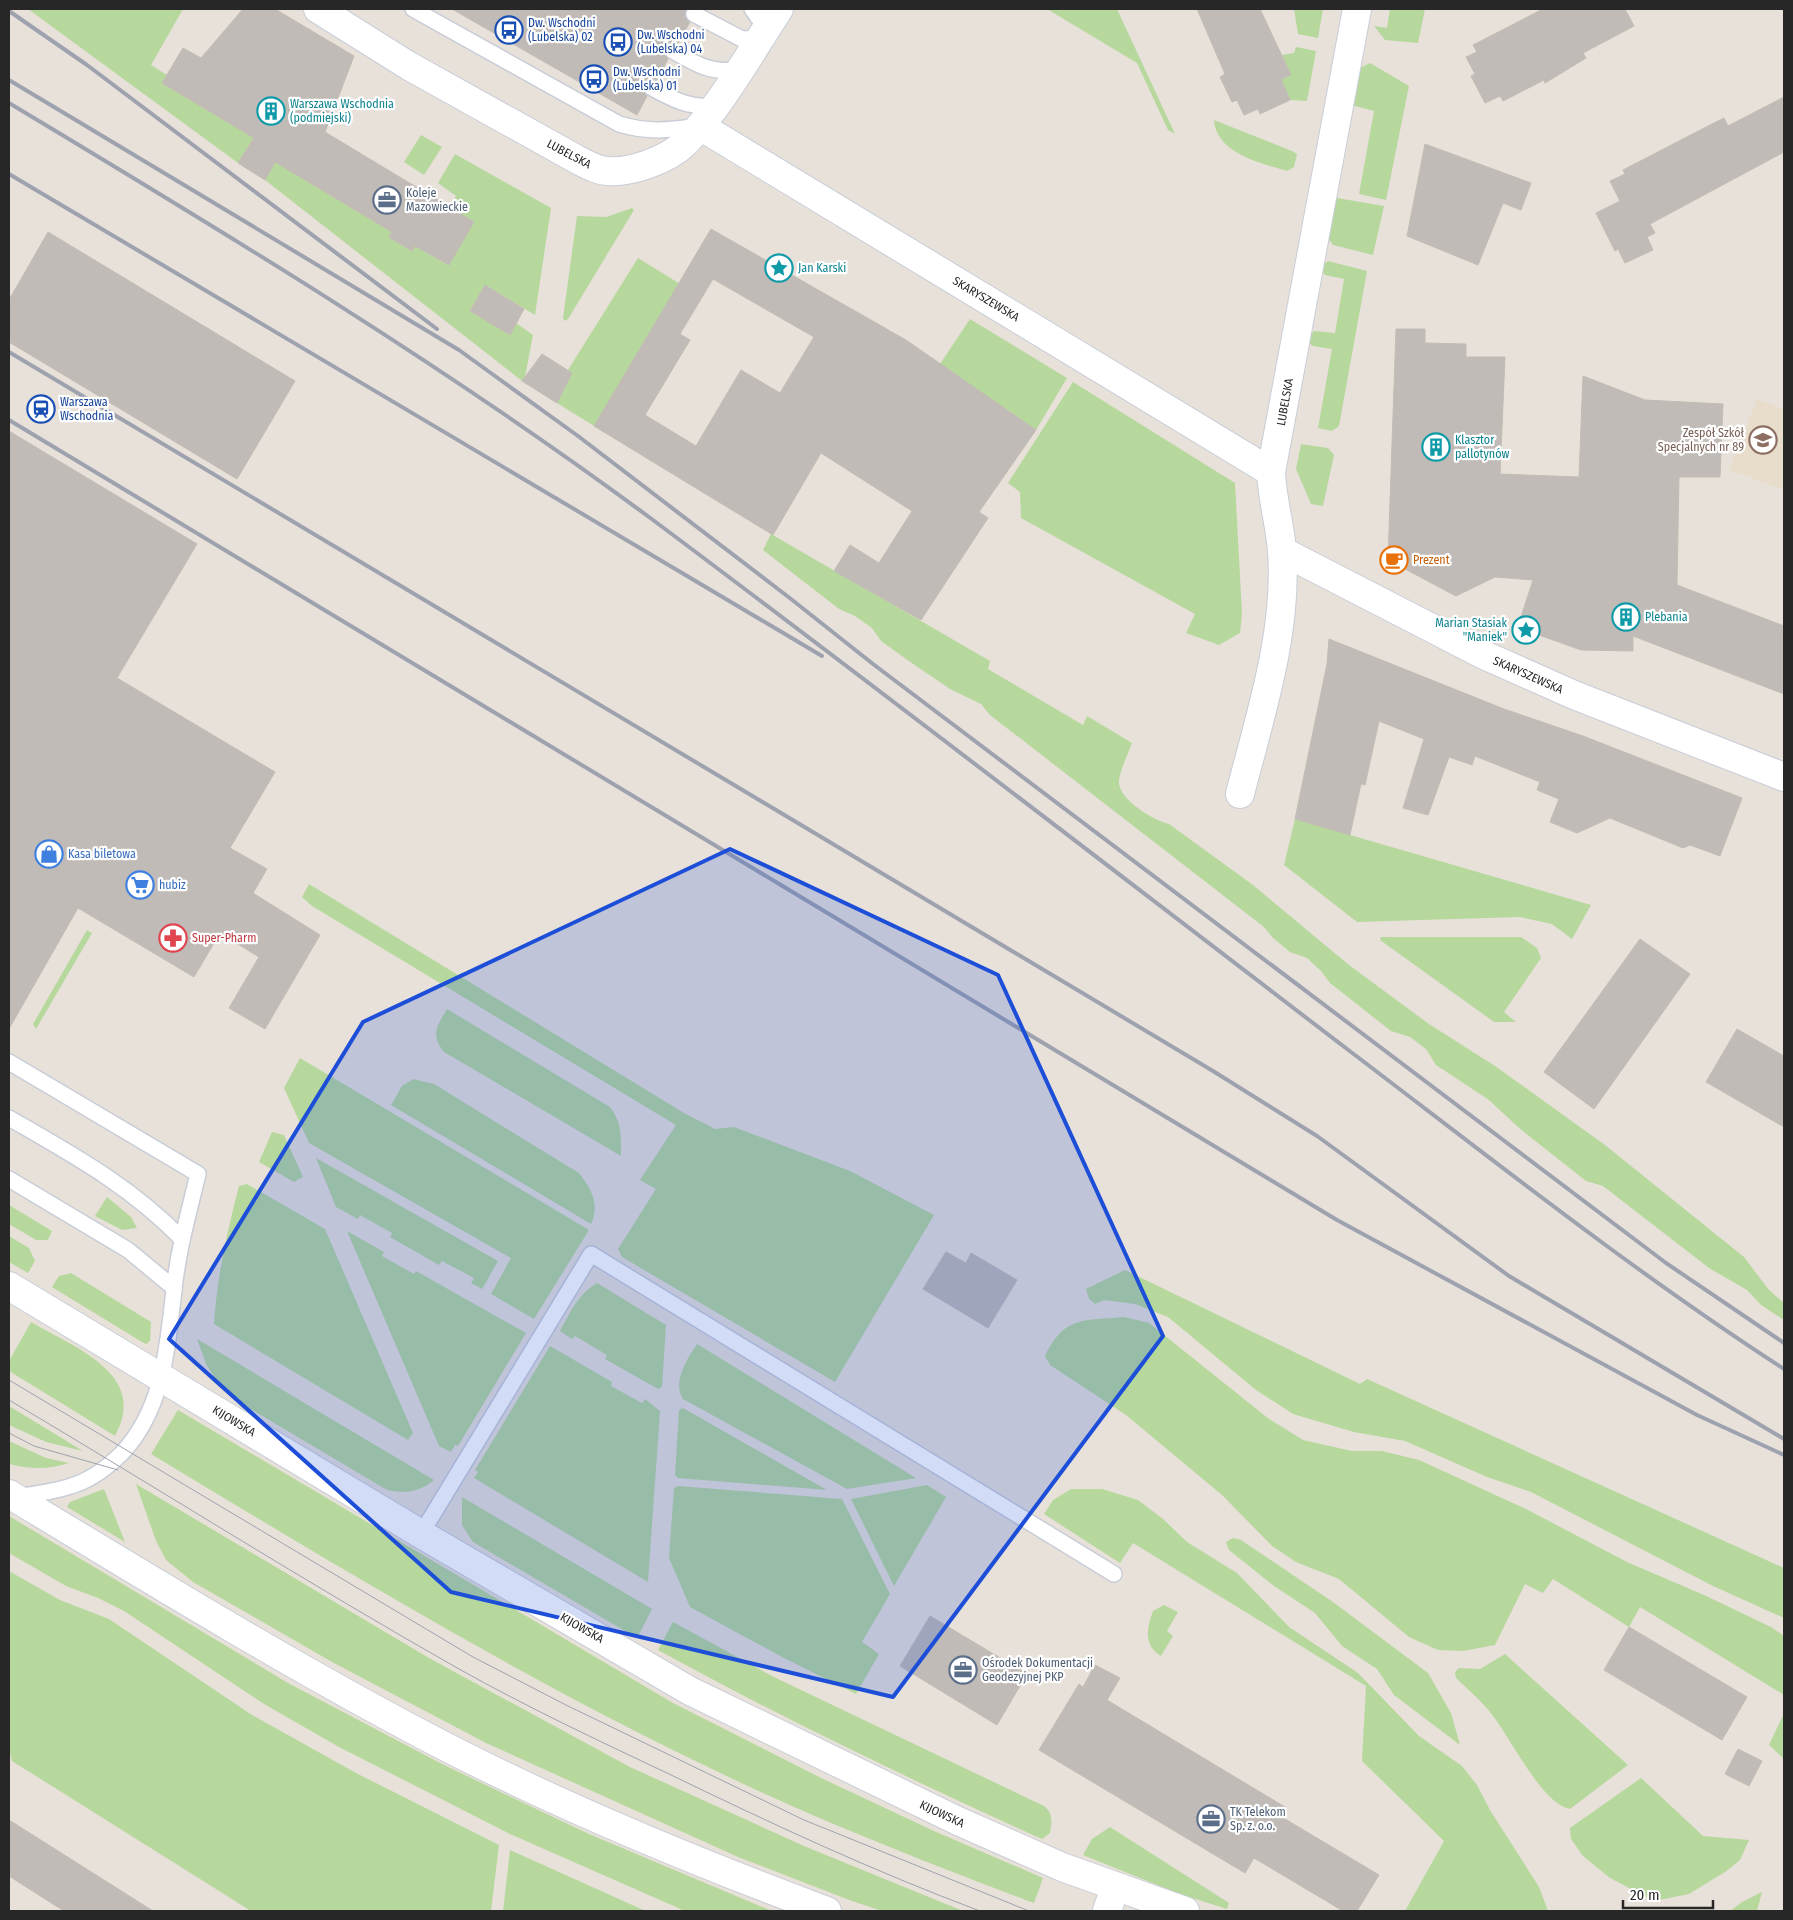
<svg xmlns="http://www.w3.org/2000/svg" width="1793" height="1920" viewBox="0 0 1793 1920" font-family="'Fira Sans Condensed',sans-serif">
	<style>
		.education { fill: #e8dccb }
		.green { fill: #b6d89c }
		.building { fill: #c0bbb7; stroke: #c3bcb4; fill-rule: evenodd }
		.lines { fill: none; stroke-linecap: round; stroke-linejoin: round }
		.lane-casing { stroke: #c8cdd7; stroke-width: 18 }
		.street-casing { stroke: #c8cdd7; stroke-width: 30 }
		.secondary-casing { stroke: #c8cdd7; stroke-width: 30 }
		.lane { stroke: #fff; stroke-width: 15 }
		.street { stroke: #fff; stroke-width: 28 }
		.secondary { stroke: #fff; stroke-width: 28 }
		.tram { stroke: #9ea2af; stroke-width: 1 }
		.rail { stroke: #9ea2af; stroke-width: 4 }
		.marked { fill: #1d4ed8; fill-opacity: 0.2; stroke: #1d4ed8; stroke-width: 4; stroke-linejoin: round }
		.labels { text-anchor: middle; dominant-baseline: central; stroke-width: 4.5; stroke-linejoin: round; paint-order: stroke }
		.transit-label { font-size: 12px; fill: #164399; stroke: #fff; text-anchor: start }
		.culture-label { font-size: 12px; fill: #0d838f; stroke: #fff; text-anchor: start }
		.street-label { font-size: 12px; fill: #272727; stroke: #fff }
		.service-label { font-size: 12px; fill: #4e5e75; stroke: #fff; text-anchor: start }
		.education-label { font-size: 12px; fill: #785e54; stroke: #fff; text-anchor: end }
		.food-label { font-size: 12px; fill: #c56008; stroke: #fff; text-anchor: start }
		.shop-label { font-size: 12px; fill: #366cbe; stroke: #fff; text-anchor: start }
		.health-label { font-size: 12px; fill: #be3a42; stroke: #fff; text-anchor: start }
	</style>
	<rect width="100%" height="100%" fill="#e8e1da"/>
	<polygon class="education" points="1757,399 1784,410 1784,490 1729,470"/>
	<g class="green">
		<polygon points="28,9 183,9 151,65 167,75 162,83 254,138 238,163"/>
		<polygon points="1047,9 1117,9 1175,134 1168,130 1137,63"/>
		<polygon points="1294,9 1323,9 1318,38 1298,34"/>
		<polygon points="1390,9 1425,9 1418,43 1385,40 1374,26 1387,28"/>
		<polygon points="1296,47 1316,51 1307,101 1290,100 1281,79 1291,75 1282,55 1294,53"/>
		<polygon points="1370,63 1409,86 1386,200 1359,194 1374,111 1351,105 1358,69"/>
		<path d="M 1214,120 L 1292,151 L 1297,154 L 1294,167 L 1287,171 C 1260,163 1216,153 1214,120 Z"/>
		<polygon points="421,135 442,147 424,175 404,162"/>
		<polygon points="280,153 308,182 392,232 389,237 411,251 415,246 448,265 473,222 450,207 456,196 438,183 455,154 551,208 535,315 485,285 470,310 509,334 516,323 533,335 525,377 522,381 265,180"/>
		<polygon points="1337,198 1384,206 1373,255 1333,245 1328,238"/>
		<polygon points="632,208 634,210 568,319 565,321 563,318 577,216 606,217"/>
		<polygon points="638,258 680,284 594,426 557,403 572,373 568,370"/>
		<polygon points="1328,261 1367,271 1339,426 1332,431 1318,428 1332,349 1313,346 1309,343 1310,334 1315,331 1335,333 1344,279 1325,275 1322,271 1324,264"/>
		<polygon points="970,319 1067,378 1036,430 940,364"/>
		<polygon points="1073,382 1235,483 1242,613 1240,633 1219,645 1186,633 1195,614 1021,518 1020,492 1008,483"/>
		<polygon points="1301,444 1328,448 1334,455 1323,506 1311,504 1296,469"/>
		<path d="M 771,534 L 990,661 L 988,669 L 1083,725 L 1087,716 L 1132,743 C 1128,754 1121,768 1119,780 C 1116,798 1154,821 1169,824 L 1253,885 L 1349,965 L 1429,1024 L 1495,1066 L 1605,1145 L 1744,1257 L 1769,1290 L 1784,1303 L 1784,1320 L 1761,1305 L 1747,1290 L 1709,1268 L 1603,1186 L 1586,1181 L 1519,1128 L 1489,1100 L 1436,1065 L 1426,1049 L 1410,1037 L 1391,1031 L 1330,983 L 1321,971 L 1307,958 L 1290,952 L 1273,938 L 1264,927 L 990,715 L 981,704 L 950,689 L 906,659 L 881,641 L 872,628 L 855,616 L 839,609 L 763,550 Z"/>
		<polygon points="1295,819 1591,905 1572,939 1552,924 1520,917 1357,922 1284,865"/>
		<polygon points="309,884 684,1113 715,1129 734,1127 850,1171 934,1215 835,1382 622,1257 618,1249 656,1189 640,1180 676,1125 312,906 302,897"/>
		<polygon points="87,930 92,933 36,1029 33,1024"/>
		<polygon points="1381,937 1521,937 1537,948 1541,958 1504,1012 1516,1022 1494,1022 1380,940"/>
		<path d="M 447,1009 L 610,1107 C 622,1122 621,1137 621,1156 L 444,1052 C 430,1035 437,1026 447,1009 Z"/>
		<polygon points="300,1058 589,1230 534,1319 491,1294 511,1258 309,1143 284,1088"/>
		<path d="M 413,1079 L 434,1084 L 579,1173 C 591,1189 600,1204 591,1224 L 391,1105 L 402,1086 Z"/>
		<polygon points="272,1132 284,1135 303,1177 294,1182 259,1162"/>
		<polygon points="316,1158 498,1261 482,1289 471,1283 474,1278 442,1261 439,1265 390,1237 392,1233 360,1215 358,1219 336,1207"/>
		<path d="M 247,1184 L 325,1229 L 413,1433 L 408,1440 L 214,1324 C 217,1277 227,1232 239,1186 Z"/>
		<polygon points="107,1197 131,1217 137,1228 122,1230 95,1216"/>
		<polygon points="9,1205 52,1231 48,1240 36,1240 9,1224"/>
		<polygon points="347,1231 384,1252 382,1256 414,1274 416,1271 526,1333 458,1446 455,1445 451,1452 439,1446"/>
		<polygon points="9,1236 29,1248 35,1261 28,1273 9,1262"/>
		<polygon points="1125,1270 1360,1384 1367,1379 1784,1568 1784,1618 1713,1586 1531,1492 1487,1477 1405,1441 1354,1432 1293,1414 1256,1390 1168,1317 1135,1304 1104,1300 1095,1304 1089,1299 1086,1289"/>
		<polygon points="71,1273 151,1322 150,1341 146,1344 142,1342 52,1287 59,1276"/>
		<path d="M 597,1283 L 666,1325 L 662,1387 L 658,1389 L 605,1359 L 607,1355 L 575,1336 L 572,1339 L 560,1331 C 570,1313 578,1294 597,1283 Z"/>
		<path d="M 1124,1317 L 1149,1323 L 1269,1419 L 1303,1440 L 1352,1451 L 1382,1451 L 1419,1460 L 1528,1510 L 1627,1562 L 1704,1595 L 1771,1627 L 1784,1636 L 1784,1695 L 1640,1607 L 1629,1627 L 1553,1579 L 1543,1593 L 1525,1584 L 1495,1645 L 1463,1651 L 1438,1650 L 1409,1637 L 1339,1579 L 1296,1562 L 1272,1546 L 1222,1495 L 1126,1415 L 1050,1365 L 1045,1356 C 1065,1315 1084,1321 1124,1317 Z"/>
		<path d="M 31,1322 C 73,1347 150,1374 115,1436 L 9,1371 L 9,1361 Z"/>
		<path d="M 197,1339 L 434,1480 C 419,1492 406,1494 387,1490 L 239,1402 L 217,1381 L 207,1366 Z"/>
		<path d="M 697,1344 L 916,1478 L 847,1489 L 683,1399 C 672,1382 687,1359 697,1344 Z"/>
		<polygon points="550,1346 612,1382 611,1386 642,1403 645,1399 660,1411 648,1582 474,1478 478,1472 475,1470"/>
		<polygon points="9,1406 83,1451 46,1442 9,1425"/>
		<polygon points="683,1408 827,1490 678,1478 675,1475 679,1410"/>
		<path d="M 178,1410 L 673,1703 L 819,1777 L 934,1831 L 1043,1878 L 1034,1903 C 925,1862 817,1820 712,1769 C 518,1676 335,1565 151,1454 Z"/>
		<path d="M 9,1441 L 46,1458 L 69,1463 C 48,1470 30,1469 9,1464 Z"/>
		<polygon points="136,1484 429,1658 630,1767 804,1846 963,1911 882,1911 852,1901 738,1857 486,1743 332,1662 193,1582 166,1560 156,1541"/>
		<polygon points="927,1485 946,1497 894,1586 851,1499"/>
		<polygon points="678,1486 842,1499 890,1594 862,1642 879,1654 856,1694 784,1658 690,1607 669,1558 674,1488"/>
		<polygon points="104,1489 125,1542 67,1507 70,1502"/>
		<polygon points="1071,1489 1102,1489 1138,1500 1163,1519 1187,1542 1237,1573 1289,1627 1358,1673 1419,1736 1462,1766 1477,1785 1490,1810 1539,1887 1548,1911 1405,1911 1444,1841 1362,1761 1366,1686 1133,1543 1120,1563 1044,1514 1053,1500"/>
		<polygon points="462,1497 652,1609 637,1638 473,1542 462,1525"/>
		<polygon points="9,1516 288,1683 442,1764 589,1834 772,1911 685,1911 510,1834 339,1747 264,1704 124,1611 98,1598 66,1586 9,1553"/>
		<polygon points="1233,1538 1241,1540 1333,1602 1428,1673 1451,1713 1460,1745 1394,1695 1377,1669 1342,1646 1315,1613 1274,1586 1229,1550 1226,1542"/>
		<polygon points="9,1571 60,1600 109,1619 252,1715 356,1773 499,1845 491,1911 251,1911 12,1761 9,1749"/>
		<path d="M 1164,1605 L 1178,1612 L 1167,1631 L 1173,1636 L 1161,1656 C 1143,1645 1147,1628 1153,1611 Z"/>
		<path d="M 673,1622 L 776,1678 L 1044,1806 C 1053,1813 1052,1822 1050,1833 L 1042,1839 C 911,1780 784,1719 658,1650 Z"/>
		<path d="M 1505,1654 L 1628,1765 L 1570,1809 C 1543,1805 1511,1739 1493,1716 C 1483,1702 1468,1690 1456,1678 L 1455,1672 L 1459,1668 L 1480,1669 Z"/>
		<polygon points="1784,1713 1784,1759 1769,1745"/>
		<polygon points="1641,1778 1703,1836 1749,1840 1740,1860 1725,1872 1689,1894 1654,1901 1610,1878 1583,1856 1571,1839 1570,1828"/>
		<polygon points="1110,1827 1229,1903 1227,1909 1177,1893 1083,1855 1092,1839"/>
		<polygon points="510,1850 639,1908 646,1911 503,1911"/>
		<polygon points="1762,1892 1757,1911 1730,1911 1742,1902"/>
	</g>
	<g class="building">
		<polygon points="243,9 275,9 354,56 325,132 474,222 449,265 415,246 412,251 389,237 392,232 275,162 265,180 238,163 254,138 162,83 183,48 201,58"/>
		<polygon points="452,9 686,9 685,15 690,22 678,43 669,43 665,47 665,55 668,59 657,80 651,79 644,83 643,89 647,96 637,115"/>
		<polygon points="1197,9 1260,9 1291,75 1281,79 1290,100 1260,114 1258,109 1244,115 1237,100 1232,102 1220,77 1225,74"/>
		<polygon points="1543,9 1625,9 1634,26 1583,53 1586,58 1545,83 1544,80 1503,101 1500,96 1485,103 1471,76 1475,74 1466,57 1477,52 1473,45"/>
		<polygon points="1784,97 1784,152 1650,224 1655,233 1647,237 1653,250 1625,263 1618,249 1615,251 1596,213 1620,201 1610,181 1625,174 1623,170 1710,125 1724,118 1728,126"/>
		<polygon points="1425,144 1531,183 1521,210 1503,203 1478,265 1407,236"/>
		<path d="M 711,229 L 906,340 L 1036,430 L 979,512 L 988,518 L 921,620 L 834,571 L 850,545 L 879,563 L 912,511 L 821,453 L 773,535 L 594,426 ZM 713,279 L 814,337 L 780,393 L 741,370 L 696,446 L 645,415 L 690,340 L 680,334 Z"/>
		<polygon points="48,232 295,381 237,479 9,342 9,300"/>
		<polygon points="485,285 524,309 510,335 470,311"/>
		<polygon points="1396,329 1425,329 1425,343 1466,344 1466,357 1505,357 1500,474 1579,477 1583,376 1645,400 1723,404 1720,477 1679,477 1677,585 1784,626 1784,694 1633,636 1633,651 1581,650 1528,631 1518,626 1533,580 1495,577 1456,596 1388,560"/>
		<polygon points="542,354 572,373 557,403 522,381"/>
		<polygon points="9,431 197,544 117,678 275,772 230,848 267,869 253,893 320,935 265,1029 229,1008 259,957 220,933 194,977 78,908 9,1029"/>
		<polygon points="1329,639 1504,709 1583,736 1742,798 1720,856 1690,845 1683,848 1610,818 1577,833 1550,822 1559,799 1537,790 1540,782 1475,756 1472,765 1449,757 1428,815 1403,808 1424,739 1379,721 1365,785 1361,784 1350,835 1295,819 1327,664"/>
		<polygon points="1640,939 1690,974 1594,1109 1544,1072"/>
		<polygon points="1737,1029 1784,1056 1784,1127 1706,1082"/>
		<polygon points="946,1252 966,1263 971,1253 1017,1280 988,1328 923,1289"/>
		<polygon points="930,1616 1027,1674 997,1725 900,1666"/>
		<polygon points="1629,1627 1747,1697 1722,1740 1604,1670"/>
		<polygon points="1095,1665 1120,1678 1107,1700 1285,1807 1280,1816 1379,1875 1357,1911 1343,1911 1254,1858 1245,1873 1039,1750 1079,1684 1083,1687"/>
		<polygon points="1738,1749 1762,1761 1749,1786 1725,1774"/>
		<polygon points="9,1820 153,1911 64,1911 9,1876"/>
	</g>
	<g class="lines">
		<g class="lane-casing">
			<g id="lane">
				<path d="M 413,9 L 619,124 C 649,133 670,130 700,126"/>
				<polyline points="752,9 766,29"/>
				<polyline points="694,14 742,39 760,38"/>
				<path d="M 673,51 C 697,65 710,73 739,70"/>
				<path d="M 652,88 C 674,100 690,108 714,106"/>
				<path d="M 9,1062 L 198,1174 C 189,1212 178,1250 174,1290 C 167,1348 164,1408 122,1453 C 107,1468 91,1480 71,1486 C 53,1492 34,1494 15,1497"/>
				<path d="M 9,1118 C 73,1155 129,1185 182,1239"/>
				<polyline points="9,1179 128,1250 174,1288"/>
				<polyline points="421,1534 591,1254 1114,1574"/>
			</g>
		</g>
		<g class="street-casing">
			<g id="street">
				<polyline points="700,126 1271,472"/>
				<polyline points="1282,551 1484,655 1574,695 1784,777"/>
				<path d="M 1240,794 C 1260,716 1288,632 1282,551 C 1280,524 1272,499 1271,472 L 1357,9"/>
				<polyline points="1107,1911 1115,1887"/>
			</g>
		</g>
		<g class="secondary-casing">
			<g id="secondary">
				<path d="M 318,9 L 409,66 L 578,160 C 588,165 596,170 607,171 C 631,173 667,160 685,143 C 719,109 752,50 779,9"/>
				<polyline points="9,1286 421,1534 690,1691 958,1821 1062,1867 1185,1911"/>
				<path d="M 9,1494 C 146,1577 283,1661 425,1736 C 554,1804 690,1860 827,1911"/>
			</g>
		</g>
		<use href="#lane" class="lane"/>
		<use href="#street" class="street"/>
		<use href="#secondary" class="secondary"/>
		<g class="tram">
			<polyline points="9,1380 473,1657 566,1705 804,1820 1029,1911"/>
			<path d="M 9,1400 C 159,1489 307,1583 459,1669 C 527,1707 597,1740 667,1773 C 770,1823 873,1871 980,1911"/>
			<polyline points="9,1433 34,1446 118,1470"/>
		</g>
		<g class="rail">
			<polyline points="9,11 87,65 437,329"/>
			<polyline points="9,80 459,350 578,436 791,599 873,664 1666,1263 1784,1343"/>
			<path d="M 9,103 C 229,235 447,367 653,520 C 887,695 1118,874 1351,1052 C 1493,1160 1634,1272 1784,1369"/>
			<polyline points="9,174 822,656"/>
			<polyline points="9,352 1213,1071 1317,1136 1509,1276 1784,1439"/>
			<polyline points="9,420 1337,1220 1697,1415 1784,1455"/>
		</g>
	</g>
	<path class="marked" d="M 730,849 L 998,975 L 1163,1336 L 893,1697 L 451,1592 L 169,1339 L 363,1022 Z"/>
	<defs>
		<g id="bus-ring" transform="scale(1.4375)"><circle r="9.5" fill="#fff" stroke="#1a4fb4" stroke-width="1.5"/><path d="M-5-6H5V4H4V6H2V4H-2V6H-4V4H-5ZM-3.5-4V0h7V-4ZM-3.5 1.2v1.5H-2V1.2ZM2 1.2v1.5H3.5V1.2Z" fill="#1a4fb4"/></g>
		<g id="building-ring" transform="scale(1.4375)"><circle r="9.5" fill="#fff" stroke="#0f9aa8" stroke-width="1.5"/><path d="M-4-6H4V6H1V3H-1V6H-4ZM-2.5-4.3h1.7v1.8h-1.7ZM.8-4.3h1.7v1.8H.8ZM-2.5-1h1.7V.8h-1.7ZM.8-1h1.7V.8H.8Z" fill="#0f9aa8"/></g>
		<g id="office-ring" transform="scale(1.4375)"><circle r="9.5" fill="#fff" stroke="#5c6f8a" stroke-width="1.5"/><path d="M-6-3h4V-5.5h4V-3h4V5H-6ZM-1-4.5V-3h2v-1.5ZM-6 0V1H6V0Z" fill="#5c6f8a"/></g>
		<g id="sight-ring" transform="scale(1.4375)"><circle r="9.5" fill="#fff" stroke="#0f9aa8" stroke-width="1.5"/><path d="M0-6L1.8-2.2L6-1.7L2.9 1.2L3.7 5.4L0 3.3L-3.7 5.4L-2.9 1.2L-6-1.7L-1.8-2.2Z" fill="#0f9aa8"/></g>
		<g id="station-ring" transform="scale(1.4375)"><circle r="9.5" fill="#fff" stroke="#1a4fb4" stroke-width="1.5"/><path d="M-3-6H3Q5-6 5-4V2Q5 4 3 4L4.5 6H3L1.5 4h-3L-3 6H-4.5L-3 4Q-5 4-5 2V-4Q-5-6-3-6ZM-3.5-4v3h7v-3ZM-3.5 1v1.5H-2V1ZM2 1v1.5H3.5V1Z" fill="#1a4fb4"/></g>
		<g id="school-ring" transform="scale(1.4375)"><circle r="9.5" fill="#fff" stroke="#8d6e63" stroke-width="1.5"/><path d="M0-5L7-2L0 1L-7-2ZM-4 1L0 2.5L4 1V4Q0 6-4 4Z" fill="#8d6e63"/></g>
		<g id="cafe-ring" transform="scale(1.4375)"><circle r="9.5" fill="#fff" stroke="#e8710a" stroke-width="1.5"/><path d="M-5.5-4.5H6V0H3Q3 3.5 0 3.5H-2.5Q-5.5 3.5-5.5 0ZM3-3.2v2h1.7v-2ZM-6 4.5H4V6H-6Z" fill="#e8710a"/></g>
		<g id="shop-ring" transform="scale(1.4375)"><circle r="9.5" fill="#fff" stroke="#3f7fe0" stroke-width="1.5"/><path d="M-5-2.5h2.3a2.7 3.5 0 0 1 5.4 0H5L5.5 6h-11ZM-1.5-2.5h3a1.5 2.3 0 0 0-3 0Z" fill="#3f7fe0"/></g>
		<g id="supermarket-ring" transform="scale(1.4375)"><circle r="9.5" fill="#fff" stroke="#3f7fe0" stroke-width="1.5"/><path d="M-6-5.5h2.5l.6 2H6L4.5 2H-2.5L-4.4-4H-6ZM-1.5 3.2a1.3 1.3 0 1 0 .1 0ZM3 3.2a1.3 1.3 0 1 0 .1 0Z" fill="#3f7fe0"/></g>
		<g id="pharmacy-ring" transform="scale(1.4375)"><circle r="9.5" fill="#fff" stroke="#e0444e" stroke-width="1.5"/><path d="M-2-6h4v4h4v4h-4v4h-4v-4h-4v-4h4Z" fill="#e0444e"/></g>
	</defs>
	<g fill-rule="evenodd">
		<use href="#bus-ring" x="509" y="30"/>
		<use href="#bus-ring" x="618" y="42"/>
		<use href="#bus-ring" x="594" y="79"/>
		<use href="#building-ring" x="271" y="111"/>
		<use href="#office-ring" x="387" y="200"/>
		<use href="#sight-ring" x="779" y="268"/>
		<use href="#station-ring" x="41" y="409"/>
		<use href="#school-ring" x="1763" y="440"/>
		<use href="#building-ring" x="1436" y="447"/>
		<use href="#cafe-ring" x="1394" y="560"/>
		<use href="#building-ring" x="1626" y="617"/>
		<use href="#sight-ring" x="1526" y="630"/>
		<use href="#shop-ring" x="49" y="854"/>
		<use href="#supermarket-ring" x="140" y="885"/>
		<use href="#pharmacy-ring" x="173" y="938"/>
		<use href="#office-ring" x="963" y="1670"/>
		<use href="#office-ring" x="1211" y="1819"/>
	</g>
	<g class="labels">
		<g class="transit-label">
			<text x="528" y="23">Dw. Wschodni<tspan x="528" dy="14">(Lubelska) 02</tspan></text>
			<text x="637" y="35">Dw. Wschodni<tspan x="637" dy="14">(Lubelska) 04</tspan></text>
			<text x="613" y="72">Dw. Wschodni<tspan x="613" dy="14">(Lubelska) 01</tspan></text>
			<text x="60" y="402">Warszawa<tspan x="60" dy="14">Wschodnia</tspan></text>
		</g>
		<g class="culture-label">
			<text x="290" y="104">Warszawa Wschodnia<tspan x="290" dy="14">(podmiejski)</tspan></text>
			<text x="798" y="268">Jan Karski</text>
			<text x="1455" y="440">Klasztor<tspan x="1455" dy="14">pallotynów</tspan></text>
			<text x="1645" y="617">Plebania</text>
			<text x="1507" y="623" text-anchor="end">Marian Stasiak<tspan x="1507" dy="14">"Maniek"</tspan></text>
		</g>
		<g class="street-label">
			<text transform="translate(569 154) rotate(28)">LUBELSKA</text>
			<text transform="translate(986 299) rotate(31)">SKARYSZEWSKA</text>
			<text transform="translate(1285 402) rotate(-80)">LUBELSKA</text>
			<text transform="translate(1528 675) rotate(24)">SKARYSZEWSKA</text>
			<text transform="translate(234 1421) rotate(31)">KIJOWSKA</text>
			<text transform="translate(582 1628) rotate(30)">KIJOWSKA</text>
			<text transform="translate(942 1814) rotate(25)">KIJOWSKA</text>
		</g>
		<g class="service-label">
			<text x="406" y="193">Koleje<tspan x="406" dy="14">Mazowieckie</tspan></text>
			<text x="982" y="1663">Ośrodek Dokumentacji<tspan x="982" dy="14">Geodezyjnej PKP</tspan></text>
			<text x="1230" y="1812">TK Telekom<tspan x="1230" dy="14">Sp. z. o.o.</tspan></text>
		</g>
		<g class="education-label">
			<text x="1744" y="433">Zespół Szkół<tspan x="1744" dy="14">Specjalnych nr 89</tspan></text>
		</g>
		<g class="food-label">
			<text x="1413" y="560">Prezent</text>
		</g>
		<g class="shop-label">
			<text x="68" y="854">Kasa biletowa</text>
			<text x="159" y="885">hubiz</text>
		</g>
		<g class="health-label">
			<text x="192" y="938">Super-Pharm</text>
		</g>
	</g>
	<rect width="1793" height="1920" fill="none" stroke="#272727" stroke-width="20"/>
	<path d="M1623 1900v8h90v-8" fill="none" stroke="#272727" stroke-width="2.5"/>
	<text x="1630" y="1900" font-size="15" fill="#272727" stroke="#ffffff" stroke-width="4" paint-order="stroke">20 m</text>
</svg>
